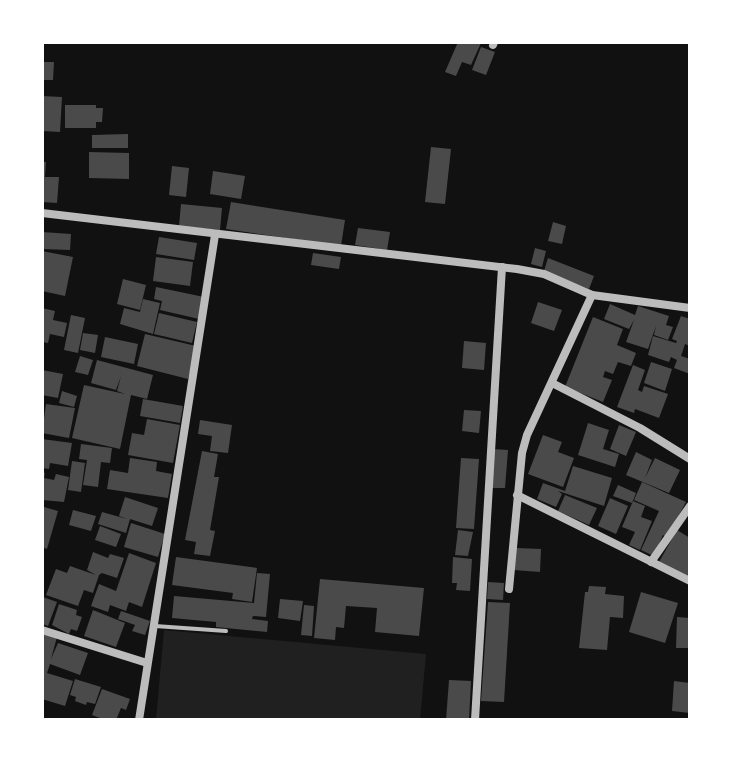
<svg xmlns="http://www.w3.org/2000/svg" width="732" height="762" viewBox="0 0 732 762" font-family="'Nunito Sans',sans-serif">
	<style>
		.green { fill: #202020 }
		.building { fill: #4a4a4a }
		.lines { fill: none; stroke-linecap: round; stroke-linejoin: round }
		.service { stroke: #bcbcbc; stroke-width: 4 }
		.minor { stroke: #bcbcbc; stroke-width: 8 }
	</style>
	<rect width="100%" height="100%" fill="#111"/>
	<polygon class="green" points="164,630 426,654 420,720 156,720"/>
	<g class="building">
		<polygon points="458,42 481,43 471,65 462,62 456,76 445,72"/>
		<polygon points="481,47 495,52 486,75 472,70"/>
		<polygon points="42,62 54,62 53,80 42,80"/>
		<polygon points="42,96 62,97 60,132 42,131"/>
		<polygon points="65,105 96,105 96,108 103,108 102,122 96,122 96,128 65,128"/>
		<polygon points="128,134 128,148 92,148 92,135"/>
		<polygon points="431,147 451,149 445,204 425,202"/>
		<polygon points="89,152 129,153 129,179 89,178"/>
		<polygon points="42,162 46,162 45,177 59,177 57,203 42,202"/>
		<polygon points="172,166 189,168 186,197 169,195"/>
		<polygon points="213,171 245,176 241,199 210,194"/>
		<polygon points="231,202 345,220 341,246 226,229"/>
		<polygon points="181,204 222,208 220,230 179,226"/>
		<polygon points="553,222 566,226 562,244 548,241"/>
		<polygon points="358,228 390,232 387,250 355,245"/>
		<polygon points="42,232 71,234 70,250 42,249"/>
		<polygon points="159,237 197,243 194,260 156,254"/>
		<polygon points="535,248 546,251 542,267 531,264"/>
		<polygon points="42,251 73,257 65,296 42,291"/>
		<polygon points="313,253 341,257 339,269 311,265"/>
		<polygon points="156,257 193,262 190,286 153,281"/>
		<polygon points="548,258 594,276 589,289 544,271"/>
		<polygon points="123,279 146,285 140,310 117,304"/>
		<polygon points="156,287 204,297 199,319 160,310 162,301 154,299"/>
		<polygon points="143,299 160,303 153,334 120,324 124,308 140,312"/>
		<polygon points="538,302 562,310 554,331 531,323"/>
		<polygon points="610,304 635,315 638,306 669,316 666,325 673,327 668,340 654,335 656,326 648,349 626,342 634,320 629,329 604,319"/>
		<polygon points="42,308 55,311 53,320 67,323 64,337 50,334 48,343 42,342"/>
		<polygon points="159,313 197,322 192,343 154,334"/>
		<polygon points="71,315 85,318 78,353 64,350"/>
		<polygon points="681,316 690,319 690,346 685,344 681,356 690,359 690,374 674,368 677,360 671,357 669,362 648,355 653,336 676,343 677,341 672,339"/>
		<polygon points="593,317 623,329 617,345 636,353 631,366 618,362 613,374 605,371 603,377 612,380 603,402 565,387"/>
		<polygon points="83,333 98,335 95,353 80,350"/>
		<polygon points="145,334 196,346 188,379 137,366"/>
		<polygon points="105,337 138,344 134,364 101,357"/>
		<polygon points="464,341 486,343 484,370 462,368"/>
		<polygon points="80,356 93,360 88,375 75,372"/>
		<polygon points="97,360 153,375 147,399 131,395 120,449 72,438 84,385 125,394 117,391 121,376 116,390 91,383"/>
		<polygon points="651,362 672,369 665,391 644,383"/>
		<polygon points="633,365 645,370 638,390 642,392 644,386 668,394 659,418 635,409 634,413 617,407"/>
		<polygon points="42,370 63,374 58,398 42,395"/>
		<polygon points="62,391 77,396 74,407 59,403"/>
		<polygon points="143,399 183,406 180,423 140,416"/>
		<polygon points="46,404 75,408 69,438 42,433"/>
		<polygon points="464,410 481,411 479,433 462,431"/>
		<polygon points="147,419 180,425 173,463 128,455 132,433 144,435"/>
		<polygon points="200,420 232,425 228,453 210,451 212,436 198,434"/>
		<polygon points="588,423 609,430 603,449 619,454 615,467 578,455"/>
		<polygon points="619,425 636,432 626,456 610,449"/>
		<polygon points="543,435 562,442 558,452 574,458 563,487 528,474"/>
		<polygon points="42,439 72,443 68,466 50,463 49,469 42,468"/>
		<polygon points="81,444 112,448 110,463 101,462 98,487 83,485 87,460 79,459"/>
		<polygon points="492,449 508,450 505,488 490,488"/>
		<polygon points="202,451 218,454 214,477 219,477 210,530 215,531 210,556 194,554 196,542 185,540"/>
		<polygon points="636,452 652,460 645,478 655,458 680,470 669,493 626,475"/>
		<polygon points="130,458 157,462 156,471 172,474 168,498 107,489 110,470 128,473"/>
		<polygon points="461,458 479,459 474,529 456,528"/>
		<polygon points="72,461 85,463 81,492 68,490"/>
		<polygon points="573,466 612,478 604,506 558,491 562,494 556,507 537,499 543,483 565,491"/>
		<polygon points="42,472 45,473 44,478 54,480 56,474 69,477 64,502 42,500"/>
		<polygon points="642,482 686,502 667,537 663,535 654,556 641,550 659,511 634,500"/>
		<polygon points="618,485 636,493 632,503 613,496"/>
		<polygon points="565,495 597,508 589,525 558,511"/>
		<polygon points="125,497 158,508 152,526 130,519 126,533 98,524 102,512 127,519 119,516"/>
		<polygon points="610,498 628,506 616,534 598,526"/>
		<polygon points="633,501 645,506 641,517 652,521 640,550 629,545 635,532 622,527"/>
		<polygon points="44,507 58,511 47,549 42,547"/>
		<polygon points="73,510 96,516 91,531 69,525"/>
		<polygon points="131,523 165,534 158,557 124,547"/>
		<polygon points="100,526 121,534 116,547 95,540"/>
		<polygon points="458,530 473,532 468,556 455,555"/>
		<polygon points="677,530 690,538 688,579 659,562"/>
		<polygon points="516,548 541,549 540,572 514,570"/>
		<polygon points="93,552 108,558 110,554 124,558 117,578 102,573 99,575 93,593 84,590 78,606 46,595 56,569 67,573 70,566 96,575 87,570"/>
		<polygon points="129,553 156,563 142,607 129,602 126,611 110,605 108,612 91,606 99,584 116,591"/>
		<polygon points="176,557 257,568 252,602 232,599 233,593 172,585"/>
		<polygon points="453,557 472,559 470,591 456,590 457,583 452,583"/>
		<polygon points="257,573 270,574 266,617 253,616 252,619 268,621 267,632 216,627 216,622 172,618 174,596 254,603"/>
		<polygon points="320,579 424,588 419,636 375,632 377,608 346,606 344,628 336,627 335,640 314,638"/>
		<polygon points="488,582 504,583 503,600 487,599"/>
		<polygon points="589,586 606,587 605,594 624,596 623,618 610,617 607,650 579,648 585,592 588,592"/>
		<polygon points="641,592 678,603 665,643 629,632"/>
		<polygon points="43,597 57,602 48,626 42,624"/>
		<polygon points="280,599 303,601 300,621 278,618"/>
		<polygon points="488,602 510,603 504,702 481,701"/>
		<polygon points="59,604 77,610 76,615 82,617 77,631 71,629 69,634 52,625"/>
		<polygon points="304,605 314,606 312,636 301,635"/>
		<polygon points="93,610 125,623 116,647 84,636"/>
		<polygon points="121,611 150,621 145,635 132,631 135,625 118,619"/>
		<polygon points="677,617 690,618 690,648 676,648"/>
		<polygon points="43,633 57,637 51,659 58,643 88,653 80,675 50,664 47,673 73,681 65,706 42,699"/>
		<polygon points="75,679 101,687 95,704 87,702 86,705 75,701 76,697 70,695"/>
		<polygon points="449,680 471,681 469,720 446,720"/>
		<polygon points="674,681 690,683 690,713 672,711"/>
		<polygon points="102,689 130,699 126,710 121,708 116,720 105,720 92,715"/>
	</g>
	<g class="lines">
		<polyline class="service" points="155,626 226,631"/>
		<g class="minor">
			<polyline points="493,45 494,42"/>
			<polyline points="42,213 517,269 544,274 592,295 690,308"/>
			<polyline points="552,383 640,428 690,459"/>
			<polyline points="517,495 690,581"/>
			<polyline points="651,562 690,506"/>
			<polyline points="509,589 522,453 527,435 592,295"/>
			<polyline points="42,630 147,663"/>
			<polyline points="139,720 215,235"/>
			<polyline points="475,720 502,267"/>
		</g>
	</g>
	<rect width="732" height="762" fill="none" stroke="#ffffff" stroke-width="88"/>
</svg>
